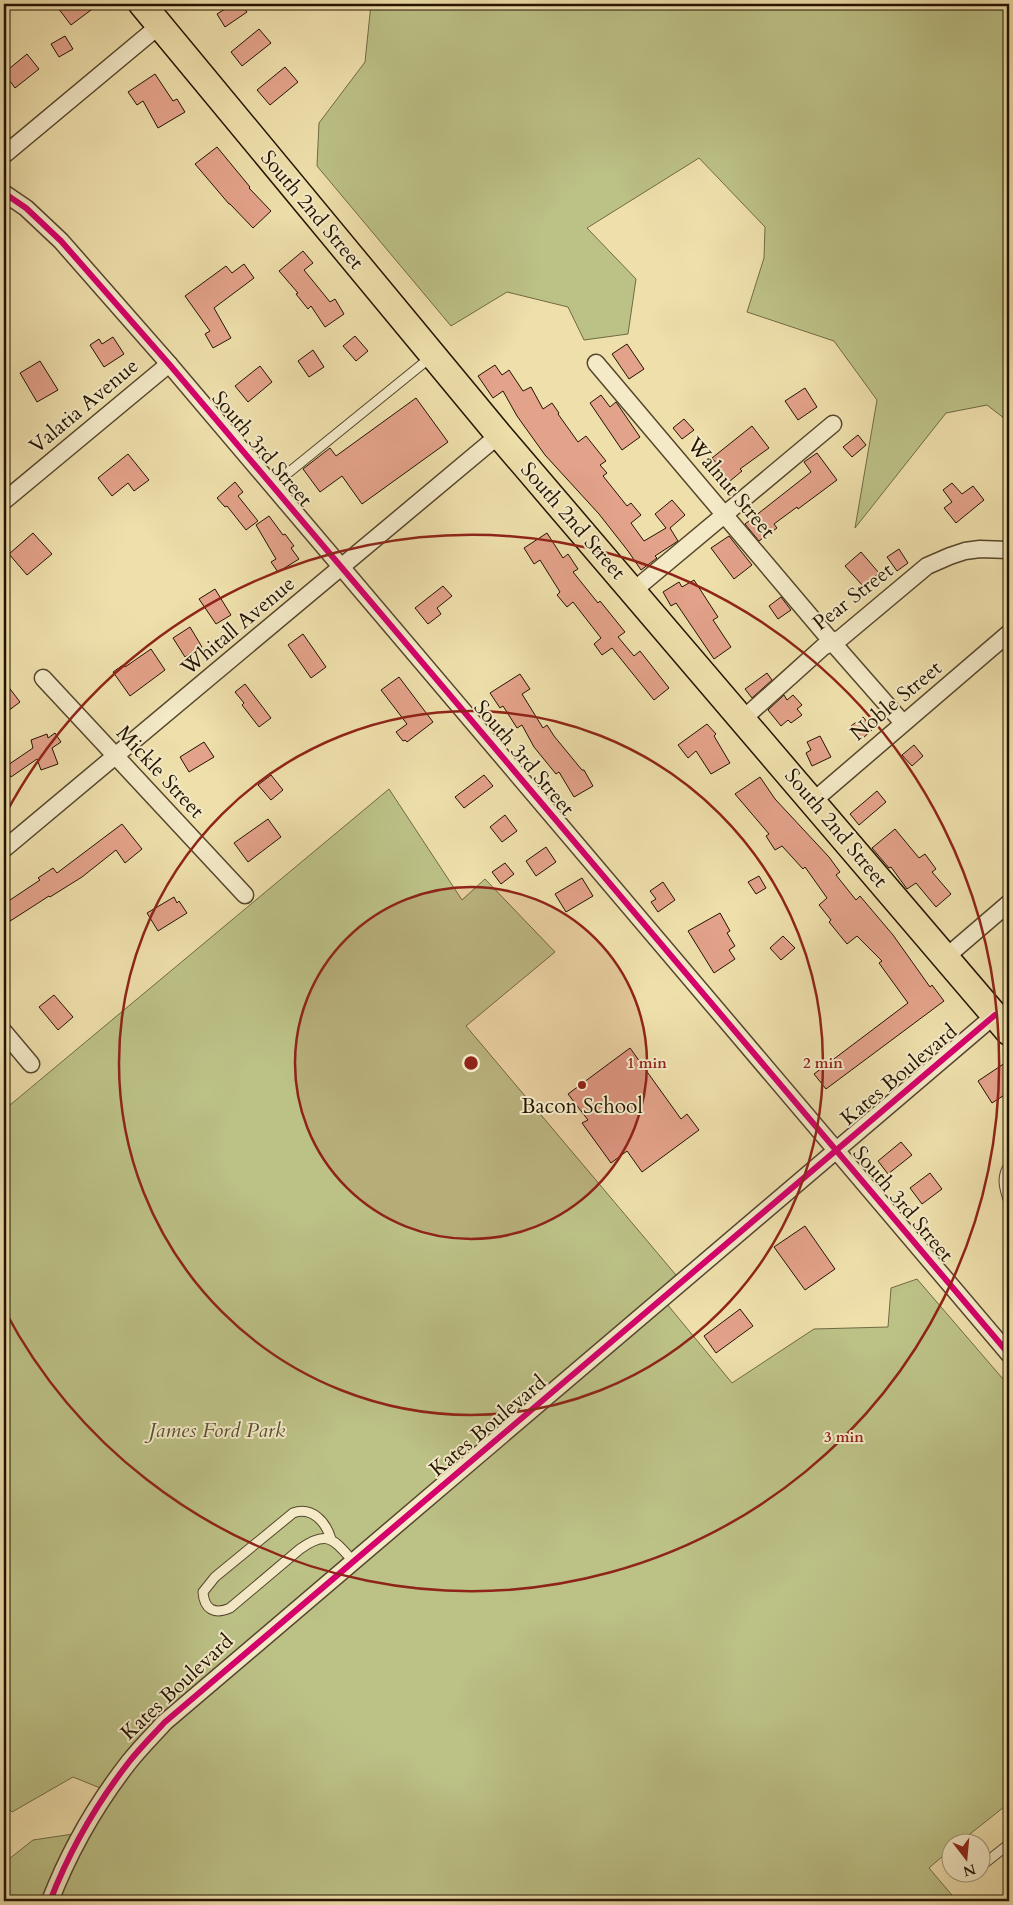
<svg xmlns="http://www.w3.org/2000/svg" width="1013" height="1905" viewBox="0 0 1013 1905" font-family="Cardo,serif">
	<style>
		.green { fill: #bcc186; stroke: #706a44 }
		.building { fill: #e3a28a; stroke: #231301 }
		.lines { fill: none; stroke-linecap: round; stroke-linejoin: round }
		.service-casing { stroke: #56462c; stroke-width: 11 }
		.minor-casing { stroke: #56462c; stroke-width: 19 }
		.primary-casing { stroke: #231301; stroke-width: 29 }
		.service { stroke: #f4eac8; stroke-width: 9 }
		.minor { stroke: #f4eac8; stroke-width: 16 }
		.primary { stroke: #eedfab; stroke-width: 26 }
		.cycleway-casing { stroke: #f4eac8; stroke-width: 9 }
		.cycleway { stroke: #d6006c; stroke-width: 6 }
		.ring { fill: none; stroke: #8f2418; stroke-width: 2.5 }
		.poi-dot { fill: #8f2418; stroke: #f4eac8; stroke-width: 2 }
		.labels { text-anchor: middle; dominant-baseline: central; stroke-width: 4; stroke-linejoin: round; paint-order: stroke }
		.street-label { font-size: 21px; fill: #231301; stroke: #f4eac8 }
		.poi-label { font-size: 21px; fill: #231301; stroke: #f4eac8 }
		.park-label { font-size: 21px; font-style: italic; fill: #595030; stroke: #f4eac8 }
		.centre { fill: #8f2418; stroke: #f4eac8; stroke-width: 2.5 }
		.ring-label { font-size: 15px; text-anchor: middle; font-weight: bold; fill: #8f2418; stroke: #f4eac8; stroke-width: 4; stroke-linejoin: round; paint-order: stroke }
	</style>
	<rect width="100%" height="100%" fill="#eedfab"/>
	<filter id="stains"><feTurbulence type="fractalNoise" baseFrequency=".004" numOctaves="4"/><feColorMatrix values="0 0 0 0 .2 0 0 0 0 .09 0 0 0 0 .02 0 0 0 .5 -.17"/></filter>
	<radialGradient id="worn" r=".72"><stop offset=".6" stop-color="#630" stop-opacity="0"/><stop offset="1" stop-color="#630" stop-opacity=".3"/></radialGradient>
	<g class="green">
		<polygon points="371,4 1009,4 1009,422 987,405 946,413 855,528 877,400 834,341 747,312 764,258 765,227 699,158 587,228 636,279 628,334 584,340 568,307 507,292 451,326 317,166 319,123 365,62"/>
		<polygon points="389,789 462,900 485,879 555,952 466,1026 681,1281 662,1298 732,1383 814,1329 888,1327 891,1288 917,1279 1009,1386 1009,1803 960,1842 950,1842 950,1850 929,1868 957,1901 4,1901 4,1863 33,1840 80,1833 105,1790 73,1777 12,1812 4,1804 4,1110"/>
	</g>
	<g class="building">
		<polygon points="55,4 99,4 71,25"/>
		<polygon points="233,4 241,4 247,12 225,27 217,14"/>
		<polygon points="259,29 271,43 242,66 231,52"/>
		<polygon points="65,36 73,49 59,57 51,44"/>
		<polygon points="27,54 39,69 15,88 4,73"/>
		<polygon points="285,67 298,82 270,105 257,90"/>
		<polygon points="155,74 173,101 177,99 185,112 158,128 143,101 137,105 128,92"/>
		<polygon points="217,147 250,187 249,188 271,211 253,228 230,204 229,204 195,164"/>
		<polygon points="303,251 313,263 304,270 330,302 335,299 344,314 325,327 311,306 308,309 296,294 298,293 279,271"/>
		<polygon points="244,264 254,278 214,308 231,338 213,348 205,334 210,331 185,296 226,266 232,273"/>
		<polygon points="355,336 368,351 356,361 343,346"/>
		<polygon points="113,337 124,354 104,367 90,345 99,339 102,344"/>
		<polygon points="627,344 644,369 629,379 612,354"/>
		<polygon points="313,350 324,367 309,377 298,361"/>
		<polygon points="40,361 58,390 37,402 20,373"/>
		<polygon points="495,365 502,375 509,370 523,391 531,387 543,409 552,403 559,413 558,414 578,442 586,436 606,461 600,465 607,473 603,476 627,506 631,503 641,515 631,523 644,541 666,528 655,514 672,500 685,515 670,528 678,541 655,556 657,558 641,570 628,551 599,514 545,455 517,416 503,391 493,398 478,376"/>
		<polygon points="260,366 272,382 248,402 235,386"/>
		<polygon points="805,388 817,407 798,420 785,401"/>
		<polygon points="601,395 610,407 616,402 640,437 622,450 590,403"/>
		<polygon points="416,398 448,442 362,504 342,476 320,492 303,469 330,448 336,456"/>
		<polygon points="684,419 694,430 682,439 673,428"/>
		<polygon points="752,426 769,448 740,469 742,471 724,486 710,470 717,464 712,458"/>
		<polygon points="858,435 866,445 852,457 843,447"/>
		<polygon points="817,453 837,480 798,509 797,507 774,524 777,528 759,541 745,524 811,472 804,462"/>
		<polygon points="128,454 149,480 134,491 128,483 112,496 98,478"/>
		<polygon points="235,482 243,492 238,496 258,521 246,530 227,506 225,507 217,498"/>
		<polygon points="952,483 962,494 973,486 984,500 956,523 944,508 952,502 943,490"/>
		<polygon points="269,516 283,535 285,534 294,546 291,548 299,559 278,572 271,562 276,559 256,525"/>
		<polygon points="33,533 52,554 27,575 9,554"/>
		<polygon points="547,533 563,558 568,554 578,569 573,572 598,603 600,601 625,632 618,637 634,656 640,651 669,688 654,700 612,648 602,655 594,644 601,638 573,602 567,607 557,595 560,592 540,560 534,564 524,548"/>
		<polygon points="729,536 752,565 734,579 711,548"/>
		<polygon points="899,549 908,563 897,571 887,557"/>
		<polygon points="861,552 879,573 863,586 845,566"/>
		<polygon points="694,580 718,617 713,620 731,647 714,659 676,603 671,606 663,592 679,582 682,587"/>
		<polygon points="443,586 452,596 437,608 441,614 428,624 415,608"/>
		<polygon points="215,589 231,615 216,624 199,599"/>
		<polygon points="781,597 791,610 778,619 769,606"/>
		<polygon points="190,627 202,647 185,657 173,638"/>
		<polygon points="303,634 326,667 311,678 288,645"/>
		<polygon points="151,649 165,670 130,696 113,672 123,665 125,667"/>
		<polygon points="767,673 772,680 752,698 745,689"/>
		<polygon points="520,674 530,689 522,694 543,728 547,725 554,736 582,770 584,770 593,786 574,797 559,772 556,774 534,747 522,725 517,728 503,706 500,708 490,693"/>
		<polygon points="399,677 433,722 407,742 405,740 403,741 396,732 407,724 381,690"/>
		<polygon points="4,681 20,702 4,714"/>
		<polygon points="245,684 271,718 259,727 242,705 244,703 235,692"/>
		<polygon points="784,695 787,700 793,695 802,705 797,709 802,715 791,723 788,720 781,726 768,710"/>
		<polygon points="863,717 873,729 862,739 851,726"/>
		<polygon points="707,724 716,734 714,736 730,763 711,774 696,751 688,758 678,745"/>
		<polygon points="55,733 61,742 52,748 58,764 41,770 37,759 11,777 5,767 33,748 31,740 47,734 48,738"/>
		<polygon points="820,736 831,757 812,766 806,753 811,750 807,742"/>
		<polygon points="204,742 214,757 189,772 180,757"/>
		<polygon points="914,745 923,756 912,766 902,755"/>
		<polygon points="271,775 283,790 271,800 258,785"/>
		<polygon points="484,775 493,786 464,808 455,797"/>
		<polygon points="760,777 775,799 829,857 840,872 836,875 856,900 860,896 893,935 930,987 932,985 944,1001 826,1089 814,1074 908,1003 879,963 882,961 857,936 847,944 829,922 831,920 819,905 827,898 805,867 803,869 782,846 775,850 766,836 769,834 735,794"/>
		<polygon points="877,791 886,802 859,825 850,814"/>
		<polygon points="505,815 517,831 502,842 490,827"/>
		<polygon points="268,819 281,837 248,862 234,843"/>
		<polygon points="122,824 142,849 125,863 116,850 82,877 50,897 49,896 4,925 4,904 40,880 38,878 53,868 57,873"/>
		<polygon points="895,829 919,858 925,854 936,869 932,872 951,894 936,907 916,883 907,889 891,867 889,868 872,848"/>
		<polygon points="546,847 556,862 536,876 526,861"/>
		<polygon points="505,863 514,874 501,884 492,872"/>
		<polygon points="759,876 766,888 756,894 748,882"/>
		<polygon points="582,878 593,896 566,912 555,894"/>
		<polygon points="663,882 675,900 658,912 651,902 656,899 650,891"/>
		<polygon points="174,897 177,903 179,901 187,913 158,931 147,913"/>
		<polygon points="720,913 730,931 727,933 735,946 729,950 735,959 714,973 688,931"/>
		<polygon points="783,936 795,948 781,960 770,948"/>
		<polygon points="54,995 73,1017 58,1030 39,1007"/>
		<polygon points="630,1048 681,1119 687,1114 699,1130 642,1172 627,1151 611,1163 582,1123 588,1120 568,1094"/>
		<polygon points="1005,1063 1009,1069 1009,1092 992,1103 978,1081"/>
		<polygon points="901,1142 912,1155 888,1174 878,1161"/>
		<polygon points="930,1173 942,1189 922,1204 910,1188"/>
		<polygon points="805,1226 835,1269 805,1290 774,1247"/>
		<polygon points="740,1309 753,1326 716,1353 704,1336"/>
	</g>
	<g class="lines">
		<g class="service-casing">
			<g id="service">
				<polyline points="272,486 431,357"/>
				<path d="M 1009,1165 C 1001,1177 1004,1188 1009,1202"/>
				<path d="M 331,1539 C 326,1522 312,1506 293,1513 L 215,1577 L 203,1592 C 204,1609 214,1615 230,1608 L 300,1549 C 328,1529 334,1540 353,1561"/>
				<polyline points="980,1867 1009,1844"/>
			</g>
		</g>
		<g class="minor-casing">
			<g id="minor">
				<polyline points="4,155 160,25"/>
				<polyline points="4,193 26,208 61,241 169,364 1009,1354"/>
				<polyline points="596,363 832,642 903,723"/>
				<polyline points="4,501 169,364"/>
				<polyline points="633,591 833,424"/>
				<polyline points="43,678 245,895"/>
				<polyline points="743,719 823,647 841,638 927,566 950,556 965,551 980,549 1009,550"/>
				<polyline points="812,802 1009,633"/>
				<polyline points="4,849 499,435"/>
				<polyline points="946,957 1009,903"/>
				<polyline points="4,1032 31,1064"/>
				<path d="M 50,1901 C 69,1852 97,1803 129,1762 C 140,1748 153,1735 165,1722 L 995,1015"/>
			</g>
		</g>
		<g class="primary-casing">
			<polyline id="primary" points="142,4 499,435 1009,1032"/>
		</g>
		<use href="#service" class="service"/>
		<use href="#minor" class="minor"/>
		<use href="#primary" class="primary"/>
		<g class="cycleway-casing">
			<g id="cycleway">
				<polyline points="4,193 26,208 61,241 169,364 1009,1354"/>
				<path d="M 50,1901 C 69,1852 97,1803 129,1762 C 140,1748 153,1735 165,1722 L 995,1015"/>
			</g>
		</g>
		<use href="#cycleway" class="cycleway"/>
	</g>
	<circle cx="471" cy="1063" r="176" fill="#8f2418" fill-opacity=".12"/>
	<g class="ring">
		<circle cx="471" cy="1063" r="176"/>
		<circle cx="471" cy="1063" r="352"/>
		<path d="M5 815A528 528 0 1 1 5 1311"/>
	</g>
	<circle class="poi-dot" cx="582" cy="1085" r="5"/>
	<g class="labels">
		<g class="street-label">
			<text transform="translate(312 210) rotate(50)">South 2nd Street</text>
			<text transform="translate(84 406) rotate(-40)">Valatia Avenue</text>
			<text transform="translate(262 449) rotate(50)">South 3rd Street</text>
			<text transform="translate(731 488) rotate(50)">Walnut Street</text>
			<text transform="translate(573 521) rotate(49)">South 2nd Street</text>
			<text transform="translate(853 597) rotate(-38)">Pear Street</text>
			<text transform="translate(238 626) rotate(-40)">Whitall Avenue</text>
			<text transform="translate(896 701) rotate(-40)">Noble Street</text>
			<text transform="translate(524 758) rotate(50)">South 3rd Street</text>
			<text transform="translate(160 772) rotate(47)">Mickle Street</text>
			<text transform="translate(836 828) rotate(50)">South 2nd Street</text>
			<text transform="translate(899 1075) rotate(-40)">Kates Boulevard</text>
			<text transform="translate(903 1204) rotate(50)">South 3rd Street</text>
			<text transform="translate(488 1426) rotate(-40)">Kates Boulevard</text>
			<text transform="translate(177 1687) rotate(-43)">Kates Boulevard</text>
		</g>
		<g class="poi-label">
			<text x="582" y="1106">Bacon School</text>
		</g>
		<g class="park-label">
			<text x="217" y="1430">James Ford Park</text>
		</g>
	</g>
	<circle cx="471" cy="1063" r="8" class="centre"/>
	<g class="ring-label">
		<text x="647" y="1068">1 min</text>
		<text x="823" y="1068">2 min</text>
		<text x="844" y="1442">3 min</text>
	</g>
	<rect width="1013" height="1905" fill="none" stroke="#eedfab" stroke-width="20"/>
	<rect x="5" y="5" width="1003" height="1895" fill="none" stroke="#231301" stroke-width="2.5"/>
	<rect x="10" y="10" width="993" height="1885" fill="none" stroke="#231301"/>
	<g transform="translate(966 1858) rotate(164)"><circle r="24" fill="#f4eac8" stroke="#a09478"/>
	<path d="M0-4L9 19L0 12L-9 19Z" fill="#8f2418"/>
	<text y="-8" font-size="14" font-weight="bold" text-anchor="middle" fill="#231301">N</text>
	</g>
	<rect width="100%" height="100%" filter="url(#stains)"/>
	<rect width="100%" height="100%" fill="url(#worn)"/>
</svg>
